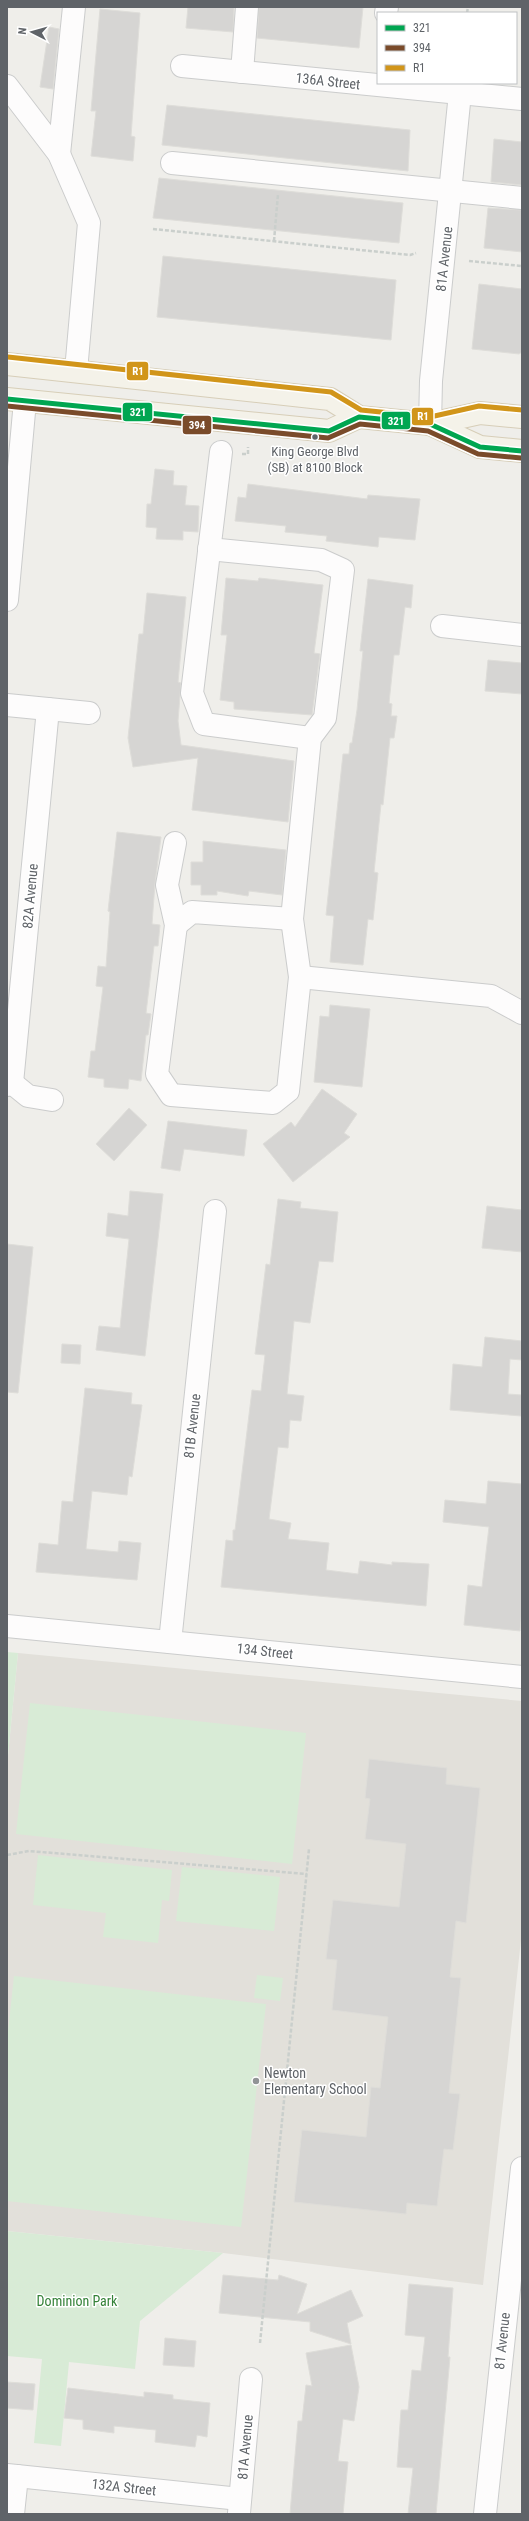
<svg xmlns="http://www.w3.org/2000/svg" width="529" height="2521" viewBox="0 0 529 2521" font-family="'Roboto Condensed',sans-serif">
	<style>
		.education { fill: #e2e0da }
		.green { fill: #d8ebd6 }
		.building { fill: #d6d5d3; stroke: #deddd9 }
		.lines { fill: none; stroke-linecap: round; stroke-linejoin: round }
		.minor-casing { stroke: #cbcccc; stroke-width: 24 }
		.major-casing { stroke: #d7ceb8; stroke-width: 24 }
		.path { stroke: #cacfcc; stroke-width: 2.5; stroke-dasharray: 4 2; stroke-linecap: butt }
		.minor { stroke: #fdfcfc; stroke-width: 22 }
		.major { stroke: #f4f2e9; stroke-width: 22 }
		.bus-1-casing { stroke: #fff; stroke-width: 8 }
		.bus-2-casing { stroke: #fff; stroke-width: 8 }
		.bus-3-casing { stroke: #fff; stroke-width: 8 }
		.bus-1 { stroke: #00a651; stroke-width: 5 }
		.bus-2 { stroke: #7a4b2a; stroke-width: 5 }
		.bus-3 { stroke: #d1951a; stroke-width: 5 }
		.bus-dot { fill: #5f6368; stroke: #fff; stroke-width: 1.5 }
		.poi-dot { fill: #919496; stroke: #fff; stroke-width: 1.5 }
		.labels { text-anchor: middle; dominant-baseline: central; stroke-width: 3; stroke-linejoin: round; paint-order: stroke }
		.bus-label { font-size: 13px; fill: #5f6368; stroke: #fff }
		.street-label { font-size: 14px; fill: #5f6368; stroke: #fff }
		.poi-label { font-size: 14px; fill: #5f6368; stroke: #fff; text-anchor: start }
		.park-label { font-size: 14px; fill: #348238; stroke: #fff }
		.line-badge { stroke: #fff; stroke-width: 1.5 }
		.badge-label { font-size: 11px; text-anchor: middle; font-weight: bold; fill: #fff }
	</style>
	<rect width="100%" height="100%" fill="#efeeea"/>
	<polygon class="education" points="18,1653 522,1701 522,1931 483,2285 223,2253 7,2231 7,1766"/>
	<g class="green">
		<polygon points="7,1652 18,1653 7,1766"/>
		<polygon points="30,1703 306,1733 292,1864 16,1834"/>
		<polygon points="38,1855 172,1870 169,1901 162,1900 158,1943 103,1937 106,1913 33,1905"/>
		<polygon points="182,1867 280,1877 274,1931 176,1921"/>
		<polygon points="257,1975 283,1978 280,2001 254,1998"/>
		<polygon points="14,1976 266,2004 241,2227 7,2201 7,2041"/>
		<polygon points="7,2231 223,2253 140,2321 135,2369 69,2362 61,2446 34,2443 42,2359 7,2356"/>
	</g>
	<g class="building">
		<polygon points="188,7 234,7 233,32 186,28"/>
		<polygon points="259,7 363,7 359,48 257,38"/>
		<polygon points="100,9 140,13 131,136 135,137 133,161 91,156 96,111 91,111"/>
		<polygon points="49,27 59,29 53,89 40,87"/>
		<polygon points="167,105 410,130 408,171 162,145"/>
		<polygon points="494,139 522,142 522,185 491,182"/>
		<polygon points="159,178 403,203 399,243 153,218"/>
		<polygon points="488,208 522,210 522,252 484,248"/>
		<polygon points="163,256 396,280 391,340 157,317"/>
		<polygon points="479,284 522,289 522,352 519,354 472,349"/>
		<polygon points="155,469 174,471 173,485 187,486 185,505 199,506 198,532 183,531 183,540 156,539 157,528 146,527 147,504 151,504"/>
		<polygon points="248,484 367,499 368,495 420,499 415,540 379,537 378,547 326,541 327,536 285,532 286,526 235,521 238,497 246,498"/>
		<polygon points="226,578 258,581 259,578 323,585 314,653 320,654 312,715 234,709 234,702 220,700 227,635 221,635"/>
		<polygon points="368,579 413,585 411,608 405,607 399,655 394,655 389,703 392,704 391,716 397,716 394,738 390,738 383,805 381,804 374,872 378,873 373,920 368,919 363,965 330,962 334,916 326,915 343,754 349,754 350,743 352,743 357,710 363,651 360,651"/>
		<polygon points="147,593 186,597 178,682 181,683 178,721 181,745 294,761 288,822 192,810 198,758 133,767 128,738 139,634 143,634"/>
		<polygon points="488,660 522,663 522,694 485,691"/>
		<polygon points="117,832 161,837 155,883 152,924 160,925 158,946 154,946 146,1013 151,1014 148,1035 146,1035 141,1081 129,1079 128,1089 104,1087 104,1079 88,1077 91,1051 95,1051 103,987 96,986 98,966 106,967 110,912 108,911"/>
		<polygon points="203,841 286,850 282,895 249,891 248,896 217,891 217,895 201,895 201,885 191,885 191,862 203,862"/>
		<polygon points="330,1005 370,1009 362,1087 314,1082 320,1016 329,1017"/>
		<polygon points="322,1089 357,1114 344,1133 350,1137 293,1182 263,1144 291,1122 295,1127"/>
		<polygon points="129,1108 147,1125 114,1161 96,1144"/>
		<polygon points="168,1121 247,1130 244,1156 184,1149 180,1171 161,1168"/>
		<polygon points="130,1191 163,1194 145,1356 96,1350 99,1326 120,1328 129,1239 106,1236 108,1213 128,1216"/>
		<polygon points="278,1199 301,1202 300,1208 338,1212 333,1262 319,1261 310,1323 294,1321 287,1394 304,1396 301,1421 290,1420 288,1448 278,1447 269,1519 291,1523 288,1539 329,1543 326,1570 358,1574 360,1561 392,1565 392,1562 429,1564 426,1606 221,1587 226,1540 233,1541 233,1530 235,1530 252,1390 261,1391 265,1355 255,1354 266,1264 270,1265"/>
		<polygon points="487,1206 522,1210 522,1252 482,1248"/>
		<polygon points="7,1244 33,1247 18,1393 7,1392"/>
		<polygon points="485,1337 522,1341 522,1360 510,1359 508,1394 522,1395 521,1416 450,1410 453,1364 482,1367"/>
		<polygon points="62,1344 81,1345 80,1364 61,1363"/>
		<polygon points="85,1388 132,1393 131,1404 142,1405 132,1477 129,1476 127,1495 92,1491 86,1549 118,1552 119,1541 141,1543 137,1580 36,1572 39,1543 58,1545 62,1501 73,1502"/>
		<polygon points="488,1481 522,1484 522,1610 520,1631 464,1625 468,1585 482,1587 489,1527 443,1522 445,1500 486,1504"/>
		<polygon points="369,1759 447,1768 446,1784 480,1788 466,1923 456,1921 450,1977 461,1978 449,2093 460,2094 453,2150 444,2149 437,2206 407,2203 406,2214 294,2202 302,2130 366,2137 371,2087 380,2088 388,2017 332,2010 337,1960 326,1959 333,1900 399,1907 406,1844 365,1839 370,1799 365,1798"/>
		<polygon points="223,2275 278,2280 279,2275 307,2284 297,2314 351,2290 363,2316 347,2323 351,2344 310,2331 310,2322 219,2313"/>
		<polygon points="409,2284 453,2288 448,2357 450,2357 436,2514 408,2514 413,2468 397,2467 401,2410 408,2410 412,2370 421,2371 425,2337 405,2335"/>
		<polygon points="165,2338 196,2341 194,2367 163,2365"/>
		<polygon points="351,2345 359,2387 354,2421 343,2419 338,2461 348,2462 343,2514 290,2514 298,2421 302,2421 306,2385 312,2386 306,2353"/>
		<polygon points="7,2382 35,2384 33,2410 7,2408"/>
		<polygon points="68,2388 144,2397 144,2392 173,2395 173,2399 210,2403 207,2437 197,2435 195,2447 155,2442 156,2430 114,2426 114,2433 83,2429 83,2420 64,2418"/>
	</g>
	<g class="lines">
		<g class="minor-casing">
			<g id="minor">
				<polyline points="386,13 387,7"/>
				<polyline points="182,66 522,99"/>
				<polyline points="242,72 247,7"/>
				<polyline points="7,86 59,154 89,223 76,371"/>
				<polyline points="59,154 74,7"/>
				<polyline points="172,163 522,198"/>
				<polyline points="430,424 431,381 460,93"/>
				<polyline points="221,452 192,693 204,724 310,738"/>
				<polyline points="7,600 25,401"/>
				<polyline points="442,626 522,635"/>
				<polyline points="7,705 89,713"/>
				<polyline points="175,843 167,885 176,925 157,1074 171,1095 273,1103 288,1091 300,977 292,919 310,738 325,718 343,570 321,560 209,549"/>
				<polyline points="176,925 192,912 292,919"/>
				<polyline points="300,977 491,996 522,1013"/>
				<polyline points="12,1083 28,1096 52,1100"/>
				<polyline points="7,1085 12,1083 48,709"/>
				<polyline points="7,1626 522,1677"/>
				<polyline points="170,1642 215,1211"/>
				<polyline points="7,2475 240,2499"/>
				<polyline points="239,2513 251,2379"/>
				<polyline points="13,2514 17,2476"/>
				<polyline points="485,2514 522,2168"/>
			</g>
		</g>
		<g class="major-casing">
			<g id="major">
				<polyline points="7,364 330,399 359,417 430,424 480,413 522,417"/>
				<polyline points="7,399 329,431 359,417"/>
				<polyline points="430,424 480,447 522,451"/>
			</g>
		</g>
		<g class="path">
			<polyline points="467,13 468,7"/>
			<polyline points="153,229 410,255 416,253"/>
			<polyline points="274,241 278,194"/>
			<polyline points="469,261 522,266"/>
			<polyline points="242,454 248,454 248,447"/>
			<polyline points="7,1855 29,1851 307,1874"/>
			<polyline points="260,2343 309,1849"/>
		</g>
		<use href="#minor" class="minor"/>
		<use href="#major" class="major"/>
		<g class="bus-1-casing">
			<polyline id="bus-1" points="7,399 329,431 359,417 430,424 480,447 522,451"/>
		</g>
		<g class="bus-2-casing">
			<polyline id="bus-2" points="7,406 328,438 360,424 428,431 478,454 521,458"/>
		</g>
		<g class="bus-3-casing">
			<polyline id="bus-3" points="8,357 331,392 361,410 430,417 479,406 522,410"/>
		</g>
		<use href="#bus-1" class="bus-1"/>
		<use href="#bus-2" class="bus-2"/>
		<use href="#bus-3" class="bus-3"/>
	</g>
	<circle class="bus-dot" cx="315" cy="437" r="3.5"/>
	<circle class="poi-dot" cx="256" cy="2081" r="4"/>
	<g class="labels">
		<g class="bus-label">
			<text x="315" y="451">King George Blvd<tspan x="315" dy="16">(SB) at 8100 Block</tspan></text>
		</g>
		<g class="street-label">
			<text transform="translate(328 81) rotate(6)">136A Street</text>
			<text transform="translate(444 259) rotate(-84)">81A Avenue</text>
			<text transform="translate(30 896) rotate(-85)">82A Avenue</text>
			<text transform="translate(192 1426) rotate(-84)">81B Avenue</text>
			<text transform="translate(265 1651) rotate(6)">134 Street</text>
			<text transform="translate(502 2341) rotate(-84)">81 Avenue</text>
			<text transform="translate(245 2447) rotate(-85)">81A Avenue</text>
			<text transform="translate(124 2487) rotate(6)">132A Street</text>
		</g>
		<g class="poi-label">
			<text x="264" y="2073">Newton<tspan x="264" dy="16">Elementary School</tspan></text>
		</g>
		<g class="park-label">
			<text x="77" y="2301">Dominion Park</text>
		</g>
	</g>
	<g class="line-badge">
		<rect x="126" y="361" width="23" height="20" rx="4" fill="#d1951a"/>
		<rect x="122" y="402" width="31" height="20" rx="4" fill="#00a651"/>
		<rect x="411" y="407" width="23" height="19" rx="4" fill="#d1951a"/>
		<rect x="381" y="411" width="30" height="19" rx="4" fill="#00a651"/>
		<rect x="182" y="415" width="30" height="20" rx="4" fill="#7a4b2a"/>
	</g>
	<g class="badge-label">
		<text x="138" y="375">R1</text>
		<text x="138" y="416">321</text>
		<text x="423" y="420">R1</text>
		<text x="396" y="425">321</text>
		<text x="197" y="429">394</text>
	</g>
	<rect width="529" height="2521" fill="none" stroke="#5f6368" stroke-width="16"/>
	<rect x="377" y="12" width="140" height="72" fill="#ffffff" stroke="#bfc1c3"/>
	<rect x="385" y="25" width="20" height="6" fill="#00a651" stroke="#bfc1c3"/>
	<text x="413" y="32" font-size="12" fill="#5f6368">321</text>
	<rect x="385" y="45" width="20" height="6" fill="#7a4b2a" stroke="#bfc1c3"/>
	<text x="413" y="52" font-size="12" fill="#5f6368">394</text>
	<rect x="385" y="65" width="20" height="6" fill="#d1951a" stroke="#bfc1c3"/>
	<text x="413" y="72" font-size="12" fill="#5f6368">R1</text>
	<g transform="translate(32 32) rotate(276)" stroke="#ffffff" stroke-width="3" paint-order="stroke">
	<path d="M0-3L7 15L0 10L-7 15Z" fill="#5f6368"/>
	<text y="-6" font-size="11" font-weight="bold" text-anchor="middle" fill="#5f6368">N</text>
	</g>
</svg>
